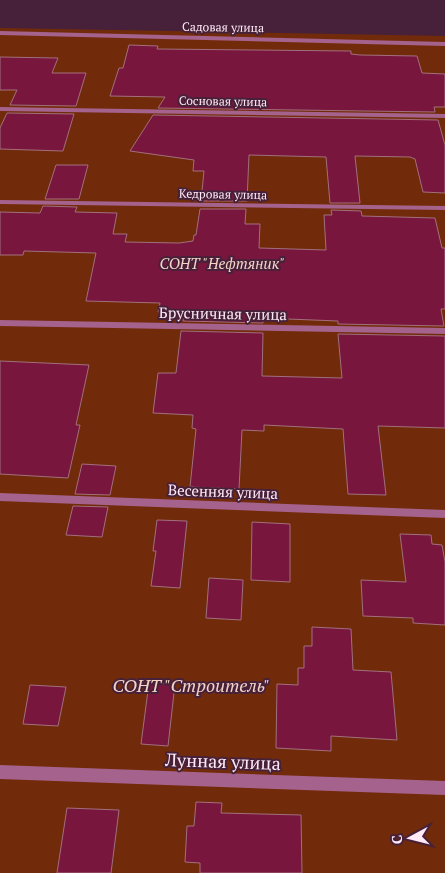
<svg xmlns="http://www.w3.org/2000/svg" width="445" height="873" viewBox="0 0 445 873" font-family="'PT Serif',serif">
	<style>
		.green { fill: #722b0a }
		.building { fill: #78163e; stroke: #a26f7d }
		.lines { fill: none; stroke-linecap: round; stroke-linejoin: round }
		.minor { fill: #a5628d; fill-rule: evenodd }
		.labels { text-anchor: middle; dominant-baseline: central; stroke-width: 4; stroke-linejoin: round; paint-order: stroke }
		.far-street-label { font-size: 12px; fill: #ffeaf6; stroke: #462139 }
		.park-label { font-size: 15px; font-style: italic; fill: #f4d4c7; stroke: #462139 }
		.street-label { font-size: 15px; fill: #ffeaf6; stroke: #462139 }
		.near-park-label { font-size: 18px; font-style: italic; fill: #f4d4c7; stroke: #462139 }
		.near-street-label { font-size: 18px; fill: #ffeaf6; stroke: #462139 }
	</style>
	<rect width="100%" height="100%" fill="#462139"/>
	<polygon class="green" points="0,28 445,36 445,873 0,873"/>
	<g class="building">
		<polygon points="129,45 158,46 157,49 351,51 351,54 360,55 417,56 422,73 445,74 445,107 434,107 435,112 158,108 165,97 110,96 119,68 123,68"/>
		<polygon points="0,57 58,58 52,73 86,73 76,106 10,105 17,90 0,90"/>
		<polygon points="7,113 74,114 63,151 0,149 0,128"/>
		<polygon points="153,115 438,120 445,145 445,193 423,192 415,159 410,157 355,156 360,203 330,203 326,157 249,155 247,201 201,201 204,171 193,171 194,160 130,151"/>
		<polygon points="56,165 88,165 79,199 45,199"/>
		<polygon points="43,206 77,207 75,212 117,213 113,234 127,234 125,242 179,243 193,241 194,235 196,235 200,209 246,209 245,224 260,224 259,248 326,250 324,215 332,215 331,210 361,211 362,216 435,218 442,248 445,248 445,309 441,309 444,326 338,324 338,321 263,318 263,323 183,321 184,313 158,312 160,303 86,301 96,253 24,251 23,255 0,255 0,212 40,213"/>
		<polygon points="181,331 263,333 262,376 342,378 338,334 445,336 445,428 378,426 386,495 348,494 343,429 264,425 264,431 242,430 239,489 190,487 196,429 192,428 193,415 153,413 158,373 176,373"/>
		<polygon points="0,361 89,365 76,425 80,425 68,478 0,474"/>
		<polygon points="82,464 116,466 110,495 75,494"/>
		<polygon points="73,506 108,507 102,537 66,535"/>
		<polygon points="157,520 187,521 180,588 151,586 156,551 153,551"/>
		<polygon points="252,522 290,524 290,582 251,580"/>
		<polygon points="400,534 431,535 432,544 442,545 445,562 445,625 413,623 413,618 363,616 361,580 406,582"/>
		<polygon points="209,578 243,580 241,620 206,618"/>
		<polygon points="312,627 351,629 353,670 391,672 397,740 331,736 331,751 276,748 277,684 298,685 298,668 304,668 304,646 312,646"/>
		<polygon points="149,683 175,684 168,746 141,744"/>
		<polygon points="30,685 66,687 58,726 23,724"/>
		<polygon points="196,802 222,803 221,813 301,815 302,873 200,873 200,863 185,862 187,826 194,826"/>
		<polygon points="67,808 119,810 111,873 57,873"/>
	</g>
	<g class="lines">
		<g class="minor">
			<polygon points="0,31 445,42 445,46 0,35"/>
			<polygon points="0,107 445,114 445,118 0,111"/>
			<polygon points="0,200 445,206 445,210 0,204"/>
			<polygon points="0,320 445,328 445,334 0,326"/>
			<polygon points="0,493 445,510 445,518 0,501"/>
			<polygon points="0,765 445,781 445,795 0,779"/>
		</g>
	</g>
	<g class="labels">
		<g class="far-street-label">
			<text transform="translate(223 27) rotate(1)">Садовая улица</text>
			<text transform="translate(223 101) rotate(1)">Сосновая улица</text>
			<text transform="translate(223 194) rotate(1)">Кедровая улица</text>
		</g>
		<g class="park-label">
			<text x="222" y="263">СОНТ "Нефтяник"</text>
		</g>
		<g class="street-label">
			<text transform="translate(223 313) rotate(1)">Брусничная улица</text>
			<text transform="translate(223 491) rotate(2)">Весенняя улица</text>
		</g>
		<g class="near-park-label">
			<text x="191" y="685">СОНТ "Строитель"</text>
		</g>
		<g class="near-street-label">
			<text transform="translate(223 761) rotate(2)">Лунная улица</text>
		</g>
	</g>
	<g transform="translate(410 838) rotate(263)" stroke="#462139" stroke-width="4" paint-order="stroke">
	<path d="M0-4L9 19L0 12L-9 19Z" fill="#ffeaf6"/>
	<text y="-8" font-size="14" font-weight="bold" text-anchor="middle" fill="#ffeaf6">С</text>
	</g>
</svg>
